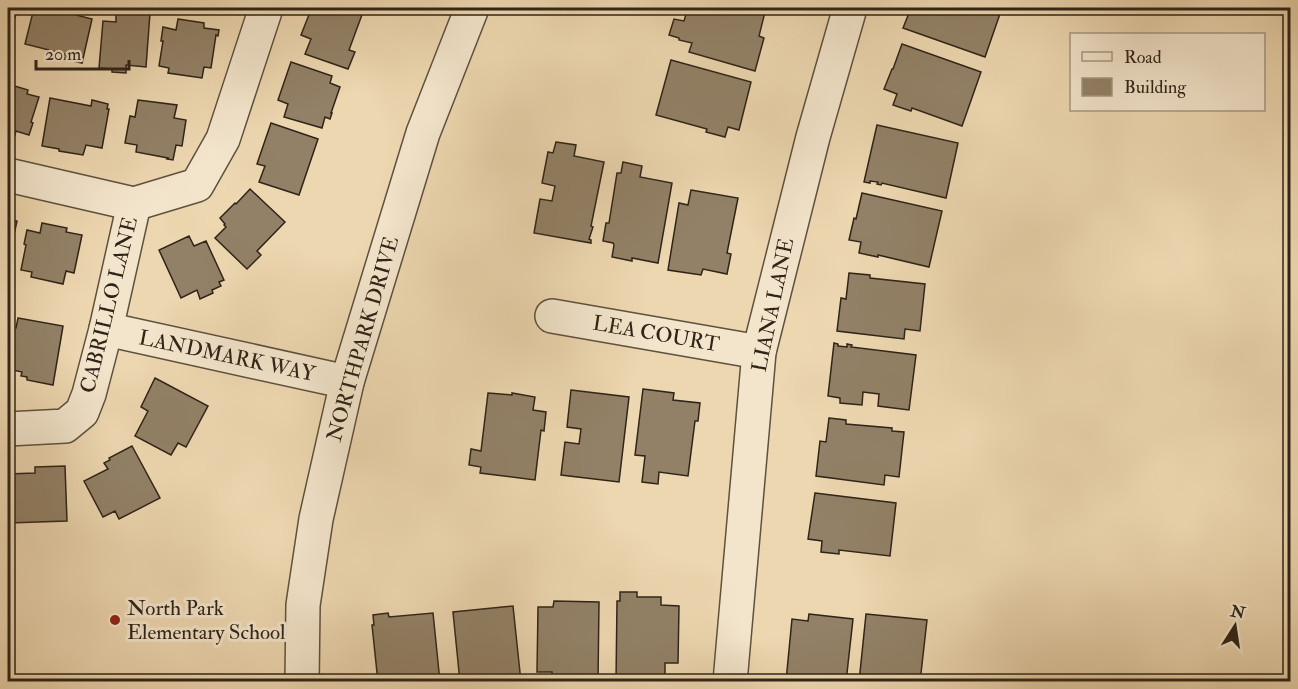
<svg xmlns="http://www.w3.org/2000/svg" width="1298" height="689" viewBox="0 0 1298 689" font-family="'IM FELL Double Pica',serif">
	<style>
		.building { fill: #928167; stroke: #2f2418; stroke-width: 1.5 }
		.lines { fill: none; stroke-linecap: round; stroke-linejoin: round }
		.minor-casing { stroke: #5e513e; stroke-width: 36 }
		.minor { stroke: #f3e5cc; stroke-width: 33 }
		.poi-dot { fill: #8f2418; stroke: #f3e5cc; stroke-width: 2 }
		.labels { text-anchor: middle; dominant-baseline: central; stroke-width: 6; stroke-linejoin: round; paint-order: stroke }
		.street-label { font-size: 21px; fill: #2f2418; stroke: #f3e5cc }
		.poi-label { font-size: 21px; fill: #2f2418; stroke: #f3e5cc; text-anchor: start }
	</style>
	<rect width="100%" height="100%" fill="#edd7b0"/>
	<filter id="stains"><feTurbulence type="fractalNoise" baseFrequency=".00333" numOctaves="4"/><feColorMatrix values="0 0 0 0 .2 0 0 0 0 .09 0 0 0 0 .02 0 0 0 .5 -.17"/></filter>
	<radialGradient id="worn" r=".72"><stop offset=".6" stop-color="#630" stop-opacity="0"/><stop offset="1" stop-color="#630" stop-opacity=".3"/></radialGradient>
	<g class="building">
		<polygon points="8,8 19,8 9,31 8,30"/>
		<polygon points="34,8 78,8 76,15 92,19 82,63 64,59 65,54 25,44"/>
		<polygon points="313,8 350,8 363,12 349,50 355,52 348,69 305,54 311,39 301,35 310,12 311,13"/>
		<polygon points="688,8 742,8 746,9 747,8 750,8 765,12 759,36 764,38 755,71 689,52 692,43 679,40 679,38 669,35 674,19 684,21"/>
		<polygon points="911,8 1002,8 985,57 903,28"/>
		<polygon points="116,11 150,13 146,67 126,65 126,73 112,72 112,69 99,68 103,21 116,22"/>
		<polygon points="178,19 204,23 204,28 219,30 218,36 216,35 211,68 204,67 202,78 168,73 169,68 159,66 163,41 161,41 163,27 176,30"/>
		<polygon points="902,44 981,72 962,126 912,108 911,111 893,105 897,94 884,89 892,69 893,69"/>
		<polygon points="671,60 751,82 739,130 728,127 725,137 706,132 707,129 656,115"/>
		<polygon points="291,62 332,76 330,83 340,87 331,113 332,113 330,119 325,117 322,128 284,117 288,104 278,100"/>
		<polygon points="8,84 28,90 27,94 39,97 31,122 33,123 29,135 16,131 13,142 8,140"/>
		<polygon points="50,98 91,106 92,100 108,104 107,109 109,109 102,148 86,145 83,155 59,151 59,149 42,146"/>
		<polygon points="138,100 177,105 174,118 186,120 182,146 176,145 173,160 167,159 168,158 136,152 137,145 125,143 130,116 135,117"/>
		<polygon points="271,123 318,139 299,195 259,182 265,166 257,164"/>
		<polygon points="877,125 958,143 946,198 882,183 881,185 877,184 878,182 870,181 870,183 864,182"/>
		<polygon points="556,142 576,145 574,156 604,162 591,226 593,227 589,239 591,240 591,243 534,233 540,199 552,201 555,186 542,183 548,152 553,153"/>
		<polygon points="623,162 642,166 640,177 672,183 658,263 632,258 632,261 612,257 614,245 613,243 603,241 606,223 609,223 617,173 621,173"/>
		<polygon points="250,189 285,222 257,251 261,255 247,269 215,238 226,227 224,225 225,224 220,218 235,203 236,204"/>
		<polygon points="691,190 738,198 727,253 731,254 727,274 703,269 701,275 668,270 679,203 688,205"/>
		<polygon points="862,193 942,211 929,267 878,255 878,257 859,253 861,242 849,240 854,218 856,219"/>
		<polygon points="8,219 17,221 8,262"/>
		<polygon points="42,223 67,228 66,232 82,235 74,273 66,271 63,284 31,277 32,272 21,270 26,245 24,244 27,230 40,233"/>
		<polygon points="189,236 194,246 206,241 224,280 219,282 221,286 212,290 213,293 200,299 197,290 181,298 159,250"/>
		<polygon points="849,273 870,275 870,278 925,284 920,331 905,329 904,339 837,331 841,298 846,299"/>
		<polygon points="18,318 63,326 53,385 27,380 27,377 21,376 22,372 8,369 8,327 16,328"/>
		<polygon points="834,343 838,344 838,346 847,347 847,344 852,345 851,347 916,355 909,410 878,406 879,394 863,392 862,405 840,403 840,398 828,396"/>
		<polygon points="155,378 208,406 186,447 178,443 171,455 135,436 148,411 141,407"/>
		<polygon points="643,389 674,393 673,400 700,403 698,421 695,421 688,476 659,472 658,484 642,482 645,456 635,455"/>
		<polygon points="571,390 629,397 619,482 561,475 565,442 579,444 581,429 567,427"/>
		<polygon points="488,393 512,395 512,393 535,397 533,410 546,412 544,431 541,430 535,480 480,473 481,467 469,465 471,449 481,451"/>
		<polygon points="829,418 846,420 846,424 892,428 892,431 904,432 899,477 885,475 884,485 816,476 820,441 826,442"/>
		<polygon points="132,446 160,498 119,519 115,511 103,517 84,481 108,469 104,463 110,460 109,458"/>
		<polygon points="65,466 67,521 9,523 8,474 35,473 35,467"/>
		<polygon points="815,493 896,503 890,556 839,550 839,554 821,552 822,541 808,539"/>
		<polygon points="620,592 637,592 637,597 661,597 661,605 679,606 678,663 665,663 665,682 616,682 617,601 620,601"/>
		<polygon points="554,601 599,602 598,682 552,682 552,672 537,672 538,607 553,607"/>
		<polygon points="513,606 521,682 460,682 453,612"/>
		<polygon points="388,613 389,617 433,613 440,682 378,682 372,625 374,625 373,615"/>
		<polygon points="809,614 853,619 846,682 786,681 792,619 808,621"/>
		<polygon points="866,614 927,620 920,682 859,682"/>
	</g>
	<g class="lines">
		<g class="minor-casing">
			<g id="minor">
				<polyline points="8,175 134,204"/>
				<polyline points="552,316 759,352"/>
				<polyline points="106,329 347,382"/>
				<polyline points="8,429 65,426 82,412 89,394 106,329 134,204 197,185 223,139 266,8"/>
				<polyline points="302,682 303,605 316,519 347,382 423,133 472,8"/>
				<polyline points="730,682 759,352 813,137 850,8"/>
			</g>
		</g>
		<use href="#minor" class="minor"/>
	</g>
	<circle class="poi-dot" cx="115" cy="620" r="6"/>
	<g class="labels">
		<g class="street-label">
			<text transform="translate(109 305) rotate(-76)">CABRILLO LANE</text>
			<text transform="translate(773 305) rotate(-78)">LIANA LANE</text>
			<text transform="translate(656 334) rotate(10)">LEA COURT</text>
			<text transform="translate(363 339) rotate(-74)">NORTHPARK DRIVE</text>
			<text transform="translate(227 356) rotate(12)">LANDMARK WAY</text>
		</g>
		<g class="poi-label">
			<text x="127" y="608">North Park<tspan x="127" dy="24">Elementary School</tspan></text>
		</g>
	</g>
	<rect width="1298" height="689" fill="none" stroke="#edd7b0" stroke-width="30"/>
	<rect x="9" y="9" width="1280" height="671" fill="none" stroke="#2f2418" stroke-width="3"/>
	<rect x="15" y="15" width="1268" height="659" fill="none" stroke="#2f2418" stroke-width="1.5"/>
	<rect x="1070" y="33" width="195" height="78" fill="#f3e5cc" stroke="#a59884" stroke-width="1.5"/>
	<rect x="1082" y="52" width="30" height="9" fill="#f3e5cc" stroke="#a59884" stroke-width="1.5"/>
	<text x="1124" y="63" font-size="18" fill="#2f2418">Road</text>
	<rect x="1082" y="78" width="30" height="18" fill="#928167" stroke="#a59884" stroke-width="1.5"/>
	<text x="1124" y="93" font-size="18" fill="#2f2418">Building</text>
	<g transform="translate(1235 626) rotate(12)" stroke="#f3e5cc" stroke-width="4.5" paint-order="stroke">
	<path d="M0-4.5L10 22L0 15L-10 22Z" fill="#2f2418"/>
	<text y="-9" font-size="16" font-weight="bold" text-anchor="middle" fill="#2f2418">N</text>
	</g>
	<path d="M36 60v9h93v-9" fill="none" stroke="#2f2418" stroke-width="3"/>
	<text x="45" y="60" font-size="18" fill="#2f2418" stroke="#f3e5cc" stroke-width="4.5" paint-order="stroke">20 m</text>
	<rect width="100%" height="100%" filter="url(#stains)"/>
	<rect width="100%" height="100%" fill="url(#worn)"/>
</svg>
